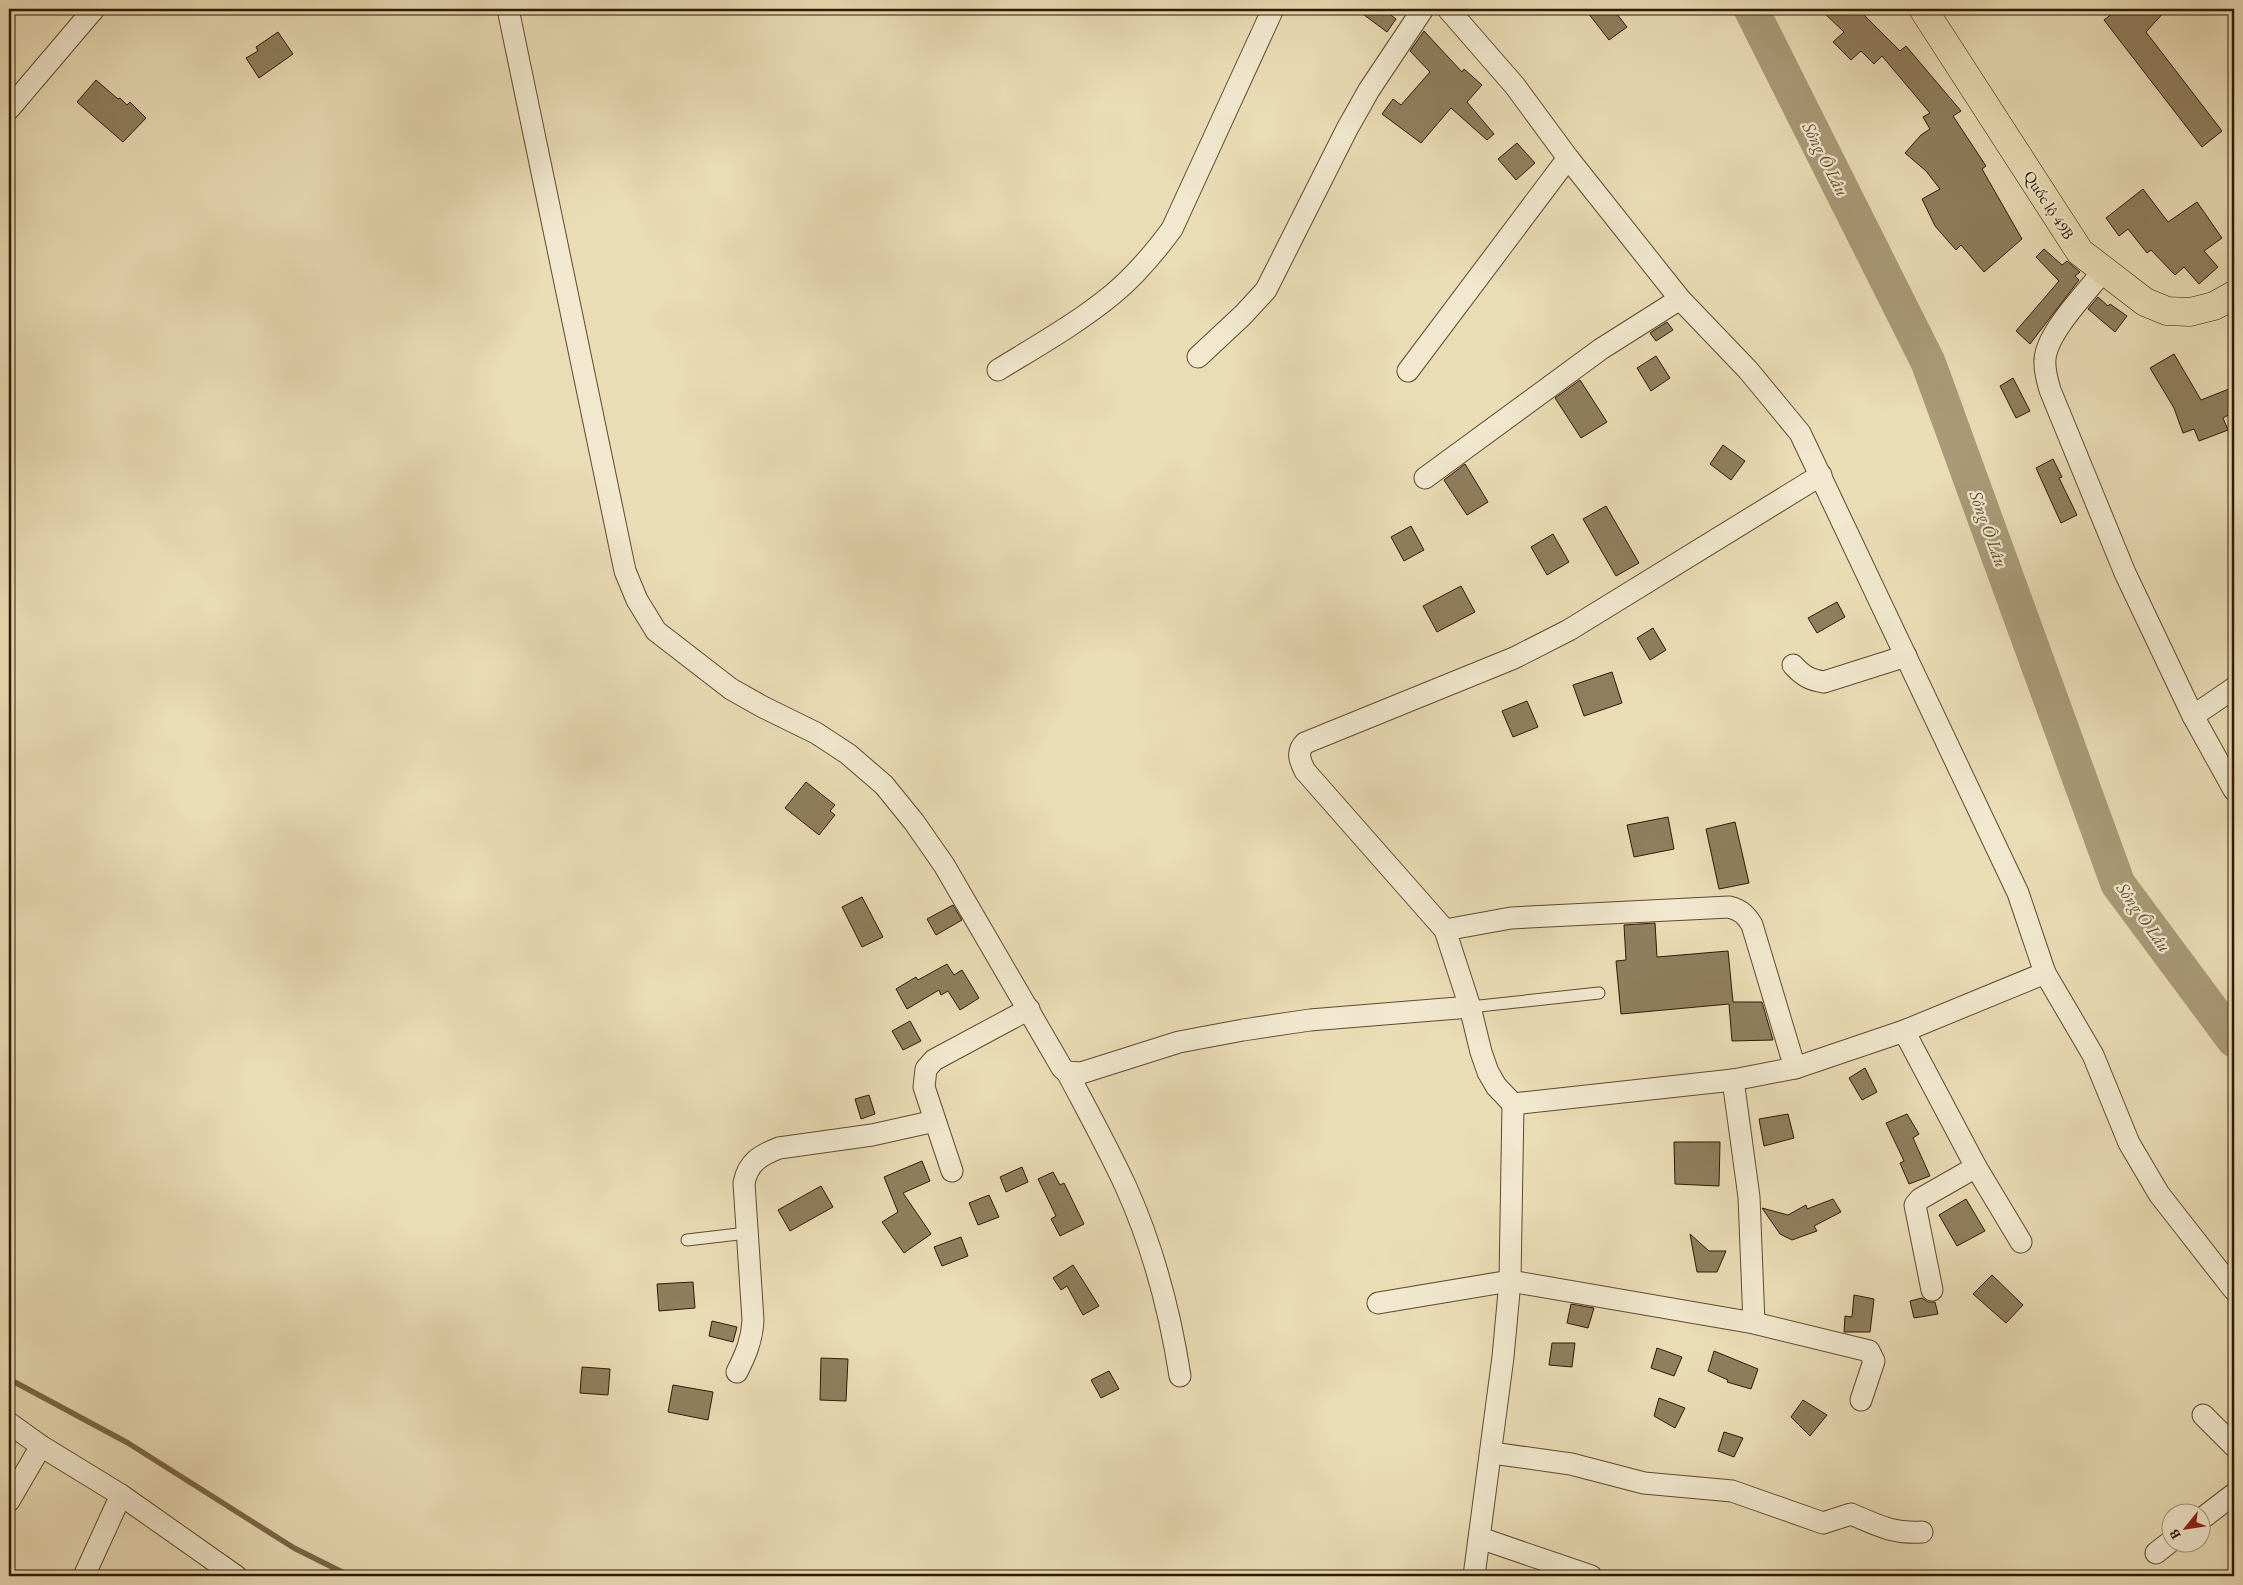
<svg xmlns="http://www.w3.org/2000/svg" width="2243" height="1585" viewBox="0 0 2243 1585" font-family="'EB Garamond',serif">
	<style>
		.lines { fill: none; stroke-linecap: round; stroke-linejoin: round }
		.stream { stroke: #796749; stroke-width: 5.5 }
		.river { stroke: #aa9a78; stroke-width: 35 }
		.building { fill: #907f5f; stroke: #2f1a02 }
		.service-casing { stroke: #5e4a2f; stroke-width: 13 }
		.minor-casing { stroke: #5e4a2f; stroke-width: 23 }
		.primary-casing { stroke: #2f1a02; stroke-width: 29 }
		.service { stroke: #f1e8cf; stroke-width: 11 }
		.minor { stroke: #f1e8cf; stroke-width: 21 }
		.primary { stroke: #eadcb5; stroke-width: 28 }
		.labels { text-anchor: middle; dominant-baseline: central; stroke-width: 4.5; stroke-linejoin: round; paint-order: stroke }
		.street-label { font-size: 16px; fill: #2f1a02; stroke: #f1e8cf }
		.water-label { font-size: 18px; font-style: italic; fill: #604d31; stroke: #f1e8cf }
	</style>
	<rect width="100%" height="100%" fill="#eadcb5"/>
	<filter id="stains"><feTurbulence type="fractalNoise" baseFrequency=".004" numOctaves="4"/><feColorMatrix values="0 0 0 0 .2 0 0 0 0 .09 0 0 0 0 .02 0 0 0 .5 -.17"/></filter>
	<radialGradient id="worn" r=".72"><stop offset=".6" stop-color="#630" stop-opacity="0"/><stop offset="1" stop-color="#630" stop-opacity=".3"/></radialGradient>
	<g class="lines">
		<polyline class="stream" points="9,1379 128,1443 294,1548 350,1576"/>
		<polyline class="river" points="1751,9 1928,362 2118,884 2234,1040"/>
	</g>
	<g class="building">
		<polygon points="1356,9 1383,9 1396,19 1387,32"/>
		<polygon points="1585,9 1613,9 1627,27 1609,40"/>
		<polygon points="1820,9 1858,9 1900,51 1906,46 1961,111 1953,116 1986,166 1982,169 2022,239 1984,272 1961,245 1956,250 1935,226 1922,199 1940,189 1926,171 1905,153 1921,135 1930,129 1923,117 1930,113 1882,56 1874,64 1861,51 1851,60 1833,42 1844,32"/>
		<polygon points="2118,9 2167,9 2146,32 2222,131 2202,147 2104,20"/>
		<polygon points="1424,31 1462,72 1464,69 1482,85 1467,102 1494,134 1487,140 1451,108 1421,143 1382,114 1393,99 1401,105 1430,72 1410,51"/>
		<polygon points="278,32 293,54 259,78 246,58 258,51 256,47"/>
		<polygon points="96,80 118,99 120,98 127,105 130,102 146,118 123,142 77,102"/>
		<polygon points="1517,143 1535,163 1516,180 1498,159"/>
		<polygon points="2143,189 2168,222 2197,202 2222,238 2204,251 2218,267 2199,284 2184,267 2175,275 2151,250 2147,253 2128,229 2119,236 2106,218"/>
		<polygon points="2044,249 2062,265 2067,261 2080,272 2075,276 2079,280 2030,344 2016,331 2059,281 2036,257"/>
		<polygon points="2098,297 2108,306 2110,304 2127,316 2115,332 2088,309"/>
		<polygon points="1667,322 1673,330 1656,341 1650,333"/>
		<polygon points="2174,354 2201,400 2234,387 2234,412 2223,418 2228,430 2199,441 2194,429 2183,433 2174,408 2150,368"/>
		<polygon points="1656,356 1670,378 1651,391 1637,368"/>
		<polygon points="2013,378 2030,411 2016,418 2000,386"/>
		<polygon points="1580,380 1607,422 1581,438 1555,398"/>
		<polygon points="1723,445 1745,461 1731,480 1710,464"/>
		<polygon points="2053,459 2062,477 2059,478 2077,515 2061,523 2036,468"/>
		<polygon points="1465,464 1488,502 1467,515 1444,480"/>
		<polygon points="1606,506 1639,563 1616,576 1583,519"/>
		<polygon points="1411,526 1424,550 1404,561 1391,537"/>
		<polygon points="1553,534 1569,562 1547,575 1531,547"/>
		<polygon points="1461,586 1475,612 1437,632 1423,606"/>
		<polygon points="1837,602 1845,617 1817,633 1808,618"/>
		<polygon points="1653,628 1666,650 1650,660 1637,638"/>
		<polygon points="1612,672 1622,703 1584,716 1573,685"/>
		<polygon points="1527,701 1538,727 1513,737 1502,711"/>
		<polygon points="806,782 835,805 830,811 835,815 819,835 785,808"/>
		<polygon points="1668,817 1674,849 1634,857 1627,825"/>
		<polygon points="1735,822 1749,883 1719,889 1706,829"/>
		<polygon points="862,897 883,937 862,947 842,907"/>
		<polygon points="953,905 962,920 936,935 927,919"/>
		<polygon points="1655,923 1657,957 1728,951 1733,1002 1762,1002 1773,1040 1732,1041 1729,1004 1621,1014 1616,961 1626,960 1624,925"/>
		<polygon points="947,964 954,975 962,970 979,998 960,1010 948,991 941,995 939,990 907,1009 896,989 916,977 918,980"/>
		<polygon points="910,1021 921,1041 903,1050 892,1031"/>
		<polygon points="1865,1068 1877,1092 1862,1100 1849,1078"/>
		<polygon points="869,1095 875,1114 861,1119 855,1099"/>
		<polygon points="1788,1114 1794,1138 1764,1146 1759,1119"/>
		<polygon points="1907,1114 1919,1134 1913,1138 1930,1176 1909,1184 1900,1163 1904,1161 1886,1123"/>
		<polygon points="1674,1142 1720,1142 1719,1186 1675,1184"/>
		<polygon points="922,1161 930,1181 903,1193 931,1234 904,1253 882,1222 898,1212 884,1177"/>
		<polygon points="1022,1167 1028,1182 1006,1192 1000,1177"/>
		<polygon points="1053,1172 1060,1185 1064,1183 1084,1224 1060,1236 1051,1219 1056,1216 1038,1179"/>
		<polygon points="821,1186 833,1207 790,1231 778,1210"/>
		<polygon points="989,1195 999,1217 978,1225 969,1203"/>
		<polygon points="1833,1199 1841,1212 1814,1226 1817,1231 1792,1240 1780,1234 1762,1208 1788,1215 1806,1205 1807,1209"/>
		<polygon points="1966,1199 1985,1231 1957,1246 1939,1215"/>
		<polygon points="1690,1234 1709,1251 1726,1251 1717,1272 1697,1272"/>
		<polygon points="961,1237 968,1256 942,1266 934,1247"/>
		<polygon points="1073,1265 1099,1306 1083,1315 1067,1286 1061,1290 1053,1278"/>
		<polygon points="1992,1275 2023,1305 2006,1323 1973,1294"/>
		<polygon points="693,1282 695,1308 659,1311 657,1284"/>
		<polygon points="1854,1295 1874,1299 1870,1332 1844,1332 1845,1316 1852,1317"/>
		<polygon points="1922,1298 1928,1302 1935,1302 1938,1314 1914,1318 1910,1301"/>
		<polygon points="1571,1304 1594,1308 1588,1328 1567,1323"/>
		<polygon points="712,1321 737,1327 733,1342 709,1336"/>
		<polygon points="1552,1343 1575,1343 1572,1367 1549,1365"/>
		<polygon points="1657,1348 1682,1357 1674,1376 1651,1368"/>
		<polygon points="1714,1351 1758,1369 1751,1389 1727,1382 1728,1380 1708,1371"/>
		<polygon points="821,1358 848,1359 846,1401 820,1400"/>
		<polygon points="582,1367 610,1369 608,1395 580,1393"/>
		<polygon points="1109,1371 1119,1389 1101,1398 1091,1380"/>
		<polygon points="673,1385 713,1392 708,1420 668,1412"/>
		<polygon points="1659,1398 1685,1408 1675,1428 1654,1416"/>
		<polygon points="1803,1400 1827,1415 1810,1436 1791,1417"/>
		<polygon points="1724,1432 1743,1438 1734,1457 1718,1451"/>
	</g>
	<g class="lines">
		<g class="service-casing">
			<g id="service">
				<polyline points="1470,1007 1599,993"/>
				<polyline points="687,1240 747,1233"/>
			</g>
		</g>
		<g class="minor-casing">
			<g id="minor">
				<polyline points="508,9 625,571 637,600 656,631 731,689 763,707 816,733 848,754 884,785 914,822 944,865 1062,1068 1067,1072 1081,1073 1179,1042 1243,1030 1310,1020 1470,1007"/>
				<polyline points="1448,9 1515,86 1568,158 1680,299 1748,370 1800,433 2018,893 2045,973"/>
				<polyline points="9,109 94,9"/>
				<path d="M 2104,270 C 2087,292 2047,332 2045,359 C 2044,369 2047,380 2050,390 L 2125,573 L 2193,716 L 2234,790"/>
				<polyline points="1198,357 1243,315 1266,290 1347,129 1369,90 1423,9"/>
				<path d="M 998,370 C 1037,346 1078,323 1113,294 C 1136,275 1155,252 1172,229 L 1273,9"/>
				<polyline points="1408,371 1568,158"/>
				<polyline points="1425,478 1601,349 1680,299"/>
				<path d="M 1793,665 C 1803,676 1810,680 1824,682 L 1906,656"/>
				<polyline points="2193,716 2234,688"/>
				<path d="M 1445,930 L 1511,918 L 1729,907 C 1741,910 1746,915 1752,925 L 1795,1068"/>
				<polyline points="1904,1031 1976,1167 2021,1242"/>
				<path d="M 1067,1072 C 1087,1110 1108,1148 1126,1187 C 1153,1247 1170,1312 1180,1376"/>
				<polyline points="1733,1080 1749,1197 1754,1323"/>
				<path d="M 1513,1104 L 1496,1086 L 1488,1072 L 1481,1052 L 1470,1007 L 1445,930 L 1305,771 C 1300,761 1296,752 1305,743 L 1514,658 L 1569,630 L 1821,475"/>
				<polyline points="952,1171 924,1087 926,1069 934,1060 1029,1009"/>
				<polyline points="1932,1290 1915,1205 1920,1199 1976,1167"/>
				<polyline points="1378,1303 1510,1281 1754,1323 1869,1351 1874,1361 1861,1400"/>
				<path d="M 737,1372 C 746,1354 752,1340 753,1320 L 744,1183 C 748,1162 761,1155 779,1148 L 872,1135 L 935,1121"/>
				<polyline points="2203,1415 2234,1446"/>
				<polyline points="9,1423 41,1446 121,1495 236,1576"/>
				<path d="M 1492,1453 L 1571,1464 L 1644,1483 L 1732,1491 L 1823,1523 L 1851,1514 C 1877,1525 1893,1534 1922,1532"/>
				<polyline points="9,1501 41,1446"/>
				<polyline points="2200,1520 2234,1494"/>
				<polyline points="1480,1538 1591,1576"/>
				<polyline points="2156,1553 2170,1542"/>
				<polyline points="84,1576 121,1495"/>
				<polyline points="1474,1576 1503,1357 1510,1281 1513,1104 1733,1080 1795,1068 1904,1031 2045,973 2093,1055 2129,1143 2159,1194 2234,1290"/>
			</g>
		</g>
		<g class="primary-casing">
			<polyline id="primary" points="1923,9 2080,252 2145,302 2167,311 2190,312 2214,306 2234,295"/>
		</g>
		<use href="#service" class="service"/>
		<use href="#minor" class="minor"/>
		<use href="#primary" class="primary"/>
	</g>
	<g class="labels">
		<g class="street-label">
			<text transform="translate(2049 205) rotate(57)">Quốc lộ 49B</text>
		</g>
		<g class="water-label">
			<text transform="translate(1826 159) rotate(63)">Sông Ô Lâu</text>
			<text transform="translate(1989 529) rotate(70)">Sông Ô Lâu</text>
			<text transform="translate(2144 917) rotate(55)">Sông Ô Lâu</text>
		</g>
	</g>
	<rect width="2243" height="1585" fill="none" stroke="#eadcb5" stroke-width="30"/>
	<rect x="10" y="10" width="2223" height="1565" fill="none" stroke="#2f1a02" stroke-width="2.5"/>
	<rect x="15" y="15" width="2213" height="1555" fill="none" stroke="#2f1a02"/>
	<g transform="translate(2186 1528) rotate(240)"><circle r="24" fill="#f1e8cf" stroke="#a3967d"/>
	<path d="M0-4L9 19L0 12L-9 19Z" fill="#8f2418"/>
	<text y="-8" font-size="14" font-weight="bold" text-anchor="middle" fill="#2f1a02">B</text>
	</g>
	<rect width="100%" height="100%" filter="url(#stains)"/>
	<rect width="100%" height="100%" fill="url(#worn)"/>
</svg>
